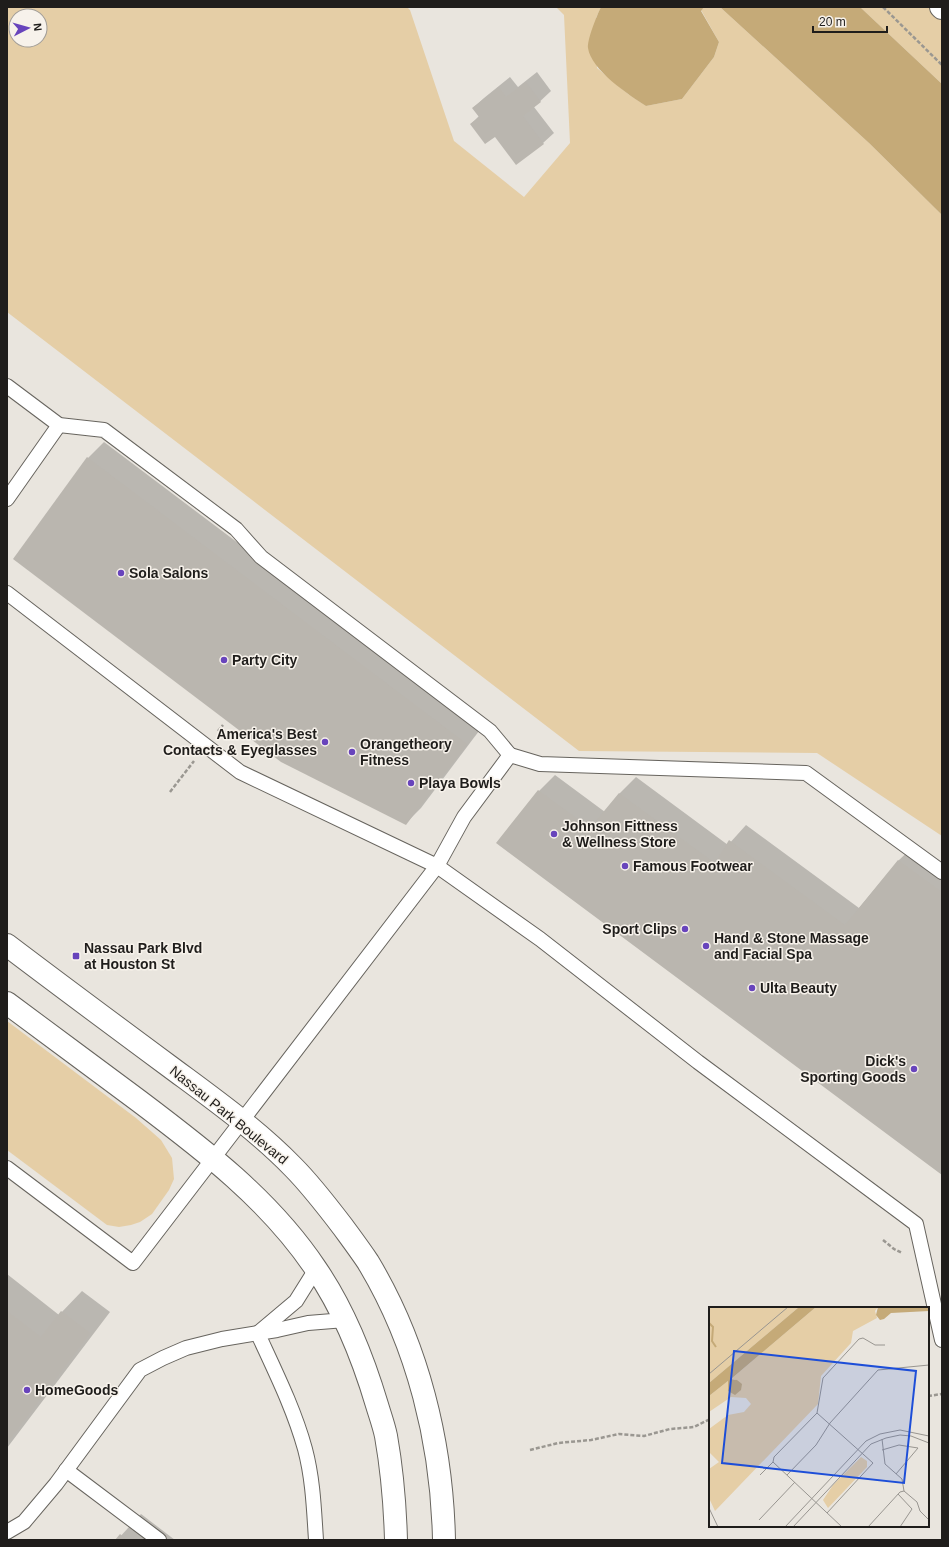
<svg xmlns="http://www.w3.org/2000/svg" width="949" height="1547" viewBox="0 0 949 1547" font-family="Helvetica,sans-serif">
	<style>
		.green { fill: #e5cea6; fill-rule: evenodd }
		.water { fill: #c5aa78 }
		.shadow { fill: #0003 }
		.building { fill: #bab6af }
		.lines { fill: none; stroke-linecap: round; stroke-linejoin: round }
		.lane-casing { stroke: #67645e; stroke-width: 16 }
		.secondary-casing { stroke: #67645e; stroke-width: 24 }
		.path { stroke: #9a9791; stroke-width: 2.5; stroke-dasharray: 4 2; stroke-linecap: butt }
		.lane { stroke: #fff; stroke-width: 14 }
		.secondary { stroke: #fff; stroke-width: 22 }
		.poi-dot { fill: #6844bc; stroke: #f7f2eb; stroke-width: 1.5 }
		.labels { text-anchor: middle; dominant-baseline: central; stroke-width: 3; stroke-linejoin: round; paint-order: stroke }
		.poi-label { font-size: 14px; font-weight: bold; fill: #1f1d1b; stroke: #f7f2eb; text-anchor: start }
		.street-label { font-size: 14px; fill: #1f1d1b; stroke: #f7f2eb }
		.inset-river { fill: none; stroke: #c5aa78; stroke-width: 2 }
		.inset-road { fill: none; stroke: #989590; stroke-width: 1 }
		.view { fill: #1d4ed8; fill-opacity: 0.15; stroke: #1d4ed8; stroke-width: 2 }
		.inset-edge { fill: none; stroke: #1f1d1b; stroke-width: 2 }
	</style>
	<rect width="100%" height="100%" fill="#e9e5de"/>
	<g class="green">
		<path d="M 7,7 L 407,7 L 410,10 L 454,141 L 524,197 L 570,143 L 564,15 L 556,7 L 601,7 L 596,18 L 597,68 L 628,94 L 646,106 L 682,99 L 714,57 L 719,42 L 701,10 L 704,7 L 720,7 L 869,143 L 942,215 L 942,836 L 817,753 L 579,751 L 7,312 ZM 16,16 L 40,16 L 40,40 L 16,40 Z"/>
		<polygon points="860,7 942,7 942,84"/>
		<polygon points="7,1021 136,1118 161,1140 172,1158 174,1179 169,1190 152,1214 140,1222 131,1225 119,1227 107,1225 7,1150"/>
	</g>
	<g class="water">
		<path d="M 601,7 L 704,7 L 701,11 L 719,42 L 714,57 L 682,99 L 646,106 C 629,95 591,70 588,48 C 587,40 597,15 601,7 Z"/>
		<polygon points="720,7 860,7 942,84 942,215 869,143"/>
	</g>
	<g class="shadow">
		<polygon points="537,72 551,91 534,107 554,133 543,143 495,136 471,124 479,116 473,108 484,98 510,77 518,87"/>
		<polygon points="104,442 482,727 421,808 405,824 14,559 88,458"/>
		<polygon points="555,775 605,812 620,793 636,777 728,845 746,825 859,908 899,860 915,845 942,865 942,1174 498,843 539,791"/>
		<polygon points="7,1274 59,1315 82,1291 110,1312 7,1448"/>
		<polygon points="141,1514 175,1540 117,1540"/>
	</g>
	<g class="building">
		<polygon points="526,82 541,102 523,116 544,144 516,165 495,137 485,144 470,124 479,117 472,108 499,87 506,97"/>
		<polygon points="87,457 467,744 406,825 281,762 13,559"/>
		<polygon points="538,790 590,828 619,793 715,863 729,840 845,925 898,860 942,892 942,1175 496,843"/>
		<polygon points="7,1311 41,1337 61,1311 90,1333 7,1443"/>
		<polygon points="120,1534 127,1540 115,1540"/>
	</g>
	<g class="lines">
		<g class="lane-casing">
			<g id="lane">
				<polyline points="7,386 59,425 104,430 236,529 261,557 490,731 510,755"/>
				<polyline points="7,499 59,425"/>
				<polyline points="7,593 240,772 437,866 540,939 698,1062 916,1224 942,1340"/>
				<polyline points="7,1168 133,1263 437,866 464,817 510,755 540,764 806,773 942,872"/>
				<polyline points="258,1333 296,1301 316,1269"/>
				<path d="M 258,1334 C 275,1371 294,1409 305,1449 C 313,1479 314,1510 316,1540"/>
				<polyline points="66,1470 159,1540"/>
				<polyline points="7,1532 24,1522 56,1484 140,1370 163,1358 186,1348 222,1339 277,1330 308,1323 345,1320"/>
			</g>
		</g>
		<g class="secondary-casing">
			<g id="secondary">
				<polyline points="941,7 942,8"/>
				<path d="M 7,945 C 61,986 115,1026 169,1066 C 212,1098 256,1129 293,1167 C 311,1185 327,1206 343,1227 C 351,1238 360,1250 368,1262 C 418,1345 442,1443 444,1540"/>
				<path d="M 7,1003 C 51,1036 95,1068 139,1101 C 204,1150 270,1200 316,1269 C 344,1310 363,1358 377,1405 C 380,1415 384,1426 386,1436 C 392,1470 395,1505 396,1540"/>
			</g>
		</g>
		<g class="path">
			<polyline points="883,7 942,65"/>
			<polyline points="218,731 223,725"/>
			<polyline points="170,792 194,761"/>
			<polyline points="883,1240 894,1249 902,1253"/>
			<polyline points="928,1396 942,1394"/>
			<polyline points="530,1450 558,1443 591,1440 619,1434 644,1436 670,1429 694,1427 710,1419"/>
		</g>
		<use href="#lane" class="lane"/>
		<use href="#secondary" class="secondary"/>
	</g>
	<g class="poi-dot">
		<circle cx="121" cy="573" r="4"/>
		<circle cx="224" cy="660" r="4"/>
		<circle cx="325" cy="742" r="4"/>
		<circle cx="352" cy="752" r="4"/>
		<circle cx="411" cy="783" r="4"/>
		<circle cx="554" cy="834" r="4"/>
		<circle cx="625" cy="866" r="4"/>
		<circle cx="685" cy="929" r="4"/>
		<circle cx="706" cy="946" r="4"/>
		<rect x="72" y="952" width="8" height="8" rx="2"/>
		<circle cx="752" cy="988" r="4"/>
		<circle cx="914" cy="1069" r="4"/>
		<circle cx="27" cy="1390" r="4"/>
	</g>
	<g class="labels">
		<g class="poi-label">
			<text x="129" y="573">Sola Salons</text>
			<text x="232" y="660">Party City</text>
			<text x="317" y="734" text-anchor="end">America's Best<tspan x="317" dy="16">Contacts &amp; Eyeglasses</tspan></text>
			<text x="360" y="744">Orangetheory<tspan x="360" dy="16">Fitness</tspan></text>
			<text x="419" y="783">Playa Bowls</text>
			<text x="562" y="826">Johnson Fittness<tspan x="562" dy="16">&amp; Wellness Store</tspan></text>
			<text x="633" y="866">Famous Footwear</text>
			<text x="677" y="929" text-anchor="end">Sport Clips</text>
			<text x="714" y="938">Hand &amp; Stone Massage<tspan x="714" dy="16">and Facial Spa</tspan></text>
			<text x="84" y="948">Nassau Park Blvd<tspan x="84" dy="16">at Houston St</tspan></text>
			<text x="760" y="988">Ulta Beauty</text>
			<text x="906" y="1061" text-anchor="end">Dick's<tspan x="906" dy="16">Sporting Goods</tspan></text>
			<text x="35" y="1390">HomeGoods</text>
		</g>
		<g class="street-label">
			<text transform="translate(229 1115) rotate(39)">Nassau Park Boulevard</text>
		</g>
	</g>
	<g transform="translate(709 1307)">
		<rect width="220" height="220" fill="#e9e5de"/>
		<path d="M 0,0 L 90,0 L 0,76 ZM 107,0 L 169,0 L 166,4 L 168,11 L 144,24 L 142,36 L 112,69 L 109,97 L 6,204 L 0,191 L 0,162 L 10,155 L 0,145 L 0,122 L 19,108 L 35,105 L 42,97 L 37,91 L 22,90 L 0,105 L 0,89 L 19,74 L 20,76 L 27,72 L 22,72 ZM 152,150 L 158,154 L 158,160 L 119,201 L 114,193 L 124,178 Z" fill="#e5cea6"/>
		<path d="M 90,0 L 107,0 L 22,72 L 28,73 L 33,77 L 32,83 L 26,88 L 19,84 L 19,74 L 0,89 L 0,76 ZM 169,0 L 220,0 L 220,4 L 182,6 L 175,12 L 171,13 L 167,8 Z" fill="#c5aa78"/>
		<path class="inset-river" d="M 0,16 L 4,20 L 3,34 L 7,40"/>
		<path class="inset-road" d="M 0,67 L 79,0M 173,132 L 176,157 L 193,172 L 195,184M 173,143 L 190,138 L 209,141 L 187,167M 64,155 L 133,220M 51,168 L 64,155 L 65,150 L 108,106M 78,168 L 107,138 L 121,116 L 169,63 L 220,58M 189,187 L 203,202 L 191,220M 0,201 L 9,220M 118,206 L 164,156 L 108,106 L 114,71 L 150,32 L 154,31 L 166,38 L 176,38M 50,213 L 86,175M 76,220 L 157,134 L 171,127 L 191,123 L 220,129M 84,220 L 162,137 L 177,131 L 191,128 L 202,129 L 220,136M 159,220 L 191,185 L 195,184 L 208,195 L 211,204 L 220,213"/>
		<path class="view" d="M 25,44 L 207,64 L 195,176 L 13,156 Z"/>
		<rect width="220" height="220" class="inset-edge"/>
	</g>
	<rect width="949" height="1547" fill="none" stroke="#1f1d1b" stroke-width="16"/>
	<g transform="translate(28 28) rotate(84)"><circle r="19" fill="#f7f2eb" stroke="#a19d98"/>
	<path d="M0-3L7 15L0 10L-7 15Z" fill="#6844bc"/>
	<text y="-6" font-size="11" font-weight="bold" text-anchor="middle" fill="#1f1d1b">N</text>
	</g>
	<path d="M813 26v6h74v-6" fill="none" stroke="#1f1d1b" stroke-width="2"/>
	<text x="819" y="26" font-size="12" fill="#1f1d1b" stroke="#f7f2eb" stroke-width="3" paint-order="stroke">20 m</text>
</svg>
